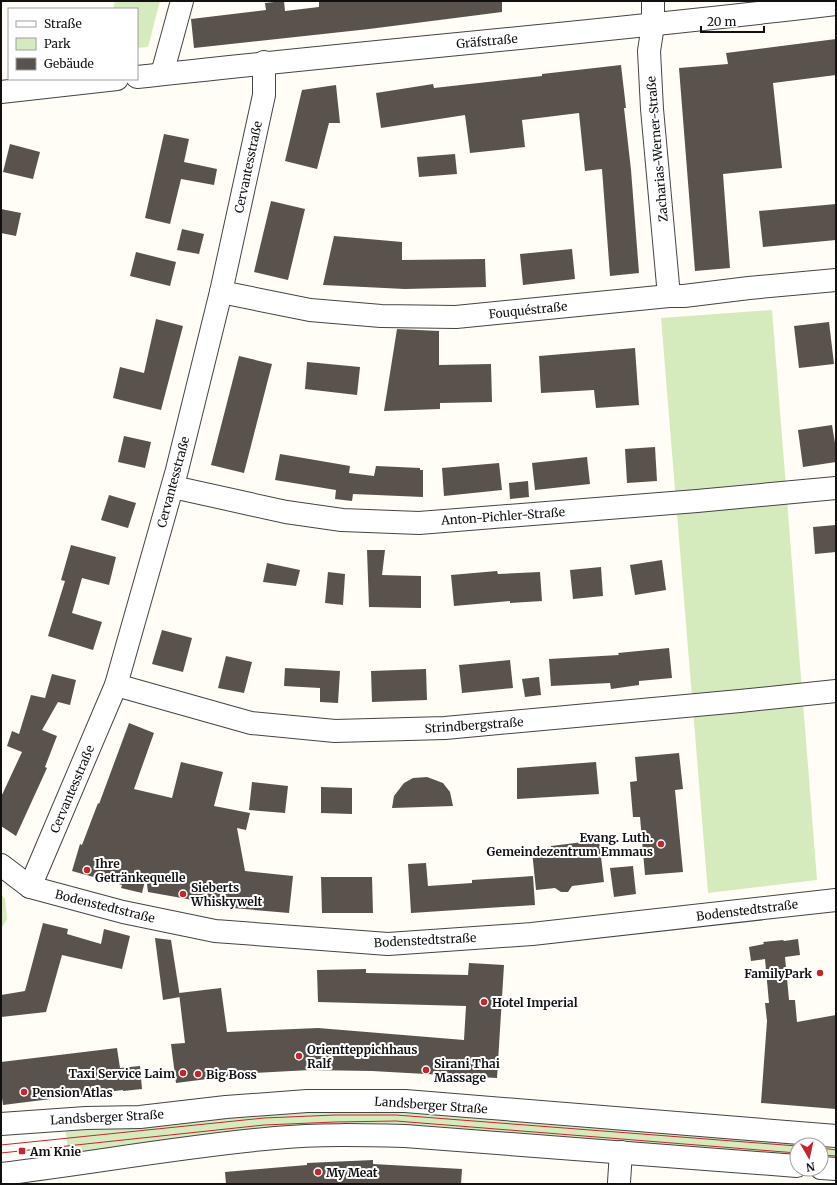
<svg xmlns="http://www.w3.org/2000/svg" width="837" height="1185" viewBox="0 0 837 1185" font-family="Merriweather,serif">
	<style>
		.green { fill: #d5ebbd }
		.building { fill: #5a524d }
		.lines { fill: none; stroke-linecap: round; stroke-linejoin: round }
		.minor-casing { stroke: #444; stroke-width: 24 }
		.minor { stroke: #fff; stroke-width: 22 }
		.tram { stroke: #c4262e; stroke-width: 1 }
		.poi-dot { fill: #c4262e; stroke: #fff; stroke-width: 1.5 }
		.labels { text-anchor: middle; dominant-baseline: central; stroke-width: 4; stroke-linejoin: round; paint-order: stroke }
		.street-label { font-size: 12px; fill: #111; stroke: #fff }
		.poi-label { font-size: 12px; font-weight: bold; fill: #111; stroke: #fff; text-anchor: start }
	</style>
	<rect width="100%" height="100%" fill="#fffdf5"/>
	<g class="green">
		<polygon points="115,1 160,1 148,47 137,48 137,9 113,9"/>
		<polygon points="772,310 817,880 708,893 661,318"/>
		<polygon points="1,894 5,899 7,919 1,929"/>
		<polygon points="397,1109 836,1144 836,1162 821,1161 821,1145 797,1145 797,1159 264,1130 127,1145 69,1157 65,1126 264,1113"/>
	</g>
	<g class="building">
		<polygon points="284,1 285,11 319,7 319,1 502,1 502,12 369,29 194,48 191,19 266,10 265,3"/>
		<polygon points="836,39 836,75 773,83 782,168 723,174 730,268 695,271 679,68 728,64 726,53"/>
		<polygon points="621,65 626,108 624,108 631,170 639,273 610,276 602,169 585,171 579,113 522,120 525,147 470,153 465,115 381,128 376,93 433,84 434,88 542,76 542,74"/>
		<polygon points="336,85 340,123 329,123 317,169 285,161 302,90"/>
		<polygon points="164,134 189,139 184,162 217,169 214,185 181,179 170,224 145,218"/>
		<polygon points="10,144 40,152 33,179 3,172"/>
		<polygon points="455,154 457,174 419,177 417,157"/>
		<polygon points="271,201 305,209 288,280 254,272"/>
		<polygon points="836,204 836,240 763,247 759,211"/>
		<polygon points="1,209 21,213 16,236 1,233"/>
		<polygon points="182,229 204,234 199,254 177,250"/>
		<polygon points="334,236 402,242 402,260 485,259 486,287 405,289 323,285"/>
		<polygon points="572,249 575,279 523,285 520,254"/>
		<polygon points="136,252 176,262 170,286 130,276"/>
		<polygon points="156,319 183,326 161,410 113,398 120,367 144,373"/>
		<polygon points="829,322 834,364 799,368 794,326"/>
		<polygon points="397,329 439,331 439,365 491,364 492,402 440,403 440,409 384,411"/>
		<polygon points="635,348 639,405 596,408 594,390 541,393 539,356"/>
		<polygon points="239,356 272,364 244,473 211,465"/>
		<polygon points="307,362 360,367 357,395 305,389"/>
		<polygon points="832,425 836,449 836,462 803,467 798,430"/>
		<polygon points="124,436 151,442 145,468 118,462"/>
		<polygon points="655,447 657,481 627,483 625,449"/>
		<polygon points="280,454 350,466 349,473 374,476 376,466 420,468 420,470 423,470 423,497 353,494 352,501 335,499 336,490 275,480"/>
		<polygon points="587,457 590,484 535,490 532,463"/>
		<polygon points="499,463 502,490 444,496 442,468"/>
		<polygon points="528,481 529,497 510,499 509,483"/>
		<polygon points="109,495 136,503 128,528 101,520"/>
		<polygon points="836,525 836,552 815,554 813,527"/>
		<polygon points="71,545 116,557 109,585 82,578 72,613 102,622 93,650 48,636 65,581 61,580"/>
		<polygon points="367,550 385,550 382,575 421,576 421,608 369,607"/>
		<polygon points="662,560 666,590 635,595 630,565"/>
		<polygon points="267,563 300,570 296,586 263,582"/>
		<polygon points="601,567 603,596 573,599 570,570"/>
		<polygon points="497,571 498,574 540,572 542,601 510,603 510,601 454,606 451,575"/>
		<polygon points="328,572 345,574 343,605 325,603"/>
		<polygon points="162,630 192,638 183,672 152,664"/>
		<polygon points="669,648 672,678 639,681 639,685 611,689 610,683 551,686 549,659 619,655 618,653"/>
		<polygon points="226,656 252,662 244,693 218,688"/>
		<polygon points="510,660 513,688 462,693 459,665"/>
		<polygon points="285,668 340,671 338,703 320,702 320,688 284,686"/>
		<polygon points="426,669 427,700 372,702 371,671"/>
		<polygon points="52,674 76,680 70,705 58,702 42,730 57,736 45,767 47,768 16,836 1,826 1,797 22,752 7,746 12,731 19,734 31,695 45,698"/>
		<polygon points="539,677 541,695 525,697 522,679"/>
		<polygon points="129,723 154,733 134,789 172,798 181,762 223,772 214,806 250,813 246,830 237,828 245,871 293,876 289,913 221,907 221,905 148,892 146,877 142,893 121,888 122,885 72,871 80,844 82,845 98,803 99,804"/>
		<polygon points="679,753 683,789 675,790 683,872 645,875 640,817 633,817 630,782 637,781 635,757"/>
		<polygon points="596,762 599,794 517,799 517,768"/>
		<polygon points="427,777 443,783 450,792 453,806 392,808 394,796 404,783 413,778"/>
		<polygon points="252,782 288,786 285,813 249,810"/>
		<polygon points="321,787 352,788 352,814 321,813"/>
		<polygon points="599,840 604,882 572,886 568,892 561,892 555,888 536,890 532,851 551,848 551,846"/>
		<polygon points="426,863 428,886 472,883 472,880 533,876 535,905 411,913 408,864"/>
		<polygon points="633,866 636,894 614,897 610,868"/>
		<polygon points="321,877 372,877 373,913 322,913"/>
		<polygon points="43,923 68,929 67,934 101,944 104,929 130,936 122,969 62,955 46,1012 1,1017 1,995 25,991"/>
		<polygon points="155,938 171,940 180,997 163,1000"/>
		<polygon points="798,939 800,955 785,957 789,1000 795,1000 797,1022 836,1015 836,1109 761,1103 767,1021 765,1003 769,1003 765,959 751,961 749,947 764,944 763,942 783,940 784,941"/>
		<polygon points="469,963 504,965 497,1078 372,1071 310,1070 254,1073 176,1083 171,1044 185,1043 179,993 221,988 227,1032 318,1028 464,1040 466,1006 318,1002 317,970 366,969 366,973 468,975"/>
		<polygon points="117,1048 120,1068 140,1066 142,1089 123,1091 123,1090 3,1105 1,1091 1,1062"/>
		<polygon points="373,1160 373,1164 462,1169 461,1184 226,1184 225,1172 307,1165 307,1163"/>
	</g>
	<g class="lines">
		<g class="minor-casing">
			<g id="minor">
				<polyline points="653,1 653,25 649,51 652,109 669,296"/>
				<polyline points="162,74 182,1"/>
				<path d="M 137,77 C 370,51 603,32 836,4"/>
				<polyline points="1,92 117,79"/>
				<polyline points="221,292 310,310 381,316 456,317 669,296 684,296 749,288 836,280"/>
				<polyline points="173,487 286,512 342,520 419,523 697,501 836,488"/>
				<polyline points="116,685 251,723 335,731 445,728 740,701 836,691"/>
				<polyline points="1,865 30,887 123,912 215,931 388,944 532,934 836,900"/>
				<polyline points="30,887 116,685 177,470 221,292 264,95 264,62"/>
				<polyline points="1,1124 86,1118 140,1117 226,1107 307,1101 405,1101 836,1136"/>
				<polyline points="821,1168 836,1169"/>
				<path d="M 1,1174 C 92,1163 183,1146 275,1138 C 318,1134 362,1135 405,1136 L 797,1166"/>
				<polyline points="619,1182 621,1152"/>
			</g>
		</g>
		<use href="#minor" class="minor"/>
		<g class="tram">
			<polyline points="1,1145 264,1118 335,1115 396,1115 797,1146"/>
			<polyline points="821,1148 836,1150"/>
			<polyline points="1,1153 264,1125 335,1122 396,1121 797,1153"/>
			<polyline points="821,1155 836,1156"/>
		</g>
	</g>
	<g class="poi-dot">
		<circle cx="661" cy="844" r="4"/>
		<circle cx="87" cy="870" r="4"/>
		<circle cx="183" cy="894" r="4"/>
		<circle cx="820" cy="973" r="4"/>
		<circle cx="484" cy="1002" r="4"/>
		<circle cx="299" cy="1056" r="4"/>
		<circle cx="426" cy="1070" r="4"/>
		<circle cx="183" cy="1073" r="4"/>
		<circle cx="198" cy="1074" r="4"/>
		<circle cx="24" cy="1092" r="4"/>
		<rect x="18" y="1147" width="8" height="8" rx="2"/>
		<circle cx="318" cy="1172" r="4"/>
	</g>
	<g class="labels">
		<g class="street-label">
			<text transform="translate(487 41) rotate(-5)">Gräfstraße</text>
			<text transform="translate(657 149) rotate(-95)">Zacharias-Werner-Straße</text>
			<text transform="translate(248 167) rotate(-78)">Cervantesstraße</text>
			<text transform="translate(528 310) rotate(-6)">Fouquéstraße</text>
			<text transform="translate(173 482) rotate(-75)">Cervantesstraße</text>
			<text transform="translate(503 516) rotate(-4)">Anton-Pichler-Straße</text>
			<text transform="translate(474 725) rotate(-4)">Strindbergstraße</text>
			<text transform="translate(72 789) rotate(-67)">Cervantesstraße</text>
			<text transform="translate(105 906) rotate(14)">Bodenstedtstraße</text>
			<text transform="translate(747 910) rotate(-7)">Bodenstedtstraße</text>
			<text transform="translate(425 940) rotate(-3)">Bodenstedtstraße</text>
			<text transform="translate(431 1105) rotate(4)">Landsberger Straße</text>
			<text transform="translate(107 1117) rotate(-3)">Landsberger Straße</text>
		</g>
		<g class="poi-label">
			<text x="653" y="837" text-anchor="end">Evang. Luth.<tspan x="653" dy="14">Gemeindezentrum Emmaus</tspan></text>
			<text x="95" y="863">Ihre<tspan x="95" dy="14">Getränkequelle</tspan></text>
			<text x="191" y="887">Sieberts<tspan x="191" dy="14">Whiskywelt</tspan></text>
			<text x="812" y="973" text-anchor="end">FamilyPark</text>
			<text x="492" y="1002">Hotel Imperial</text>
			<text x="307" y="1049">Orientteppichhaus<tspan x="307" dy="14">Ralf</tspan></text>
			<text x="434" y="1063">Sirani Thai<tspan x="434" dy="14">Massage</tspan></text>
			<text x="175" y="1073" text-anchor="end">Taxi Service Laim</text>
			<text x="206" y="1074">Big Boss</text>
			<text x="32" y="1092">Pension Atlas</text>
			<text x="30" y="1151">Am Knie</text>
			<text x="326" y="1172">My Meat</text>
		</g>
	</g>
	<rect width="837" height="1185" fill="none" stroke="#111111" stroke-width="4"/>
	<rect x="8" y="8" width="130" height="72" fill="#ffffff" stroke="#a0a0a0"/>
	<rect x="16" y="21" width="20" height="6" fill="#ffffff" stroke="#a0a0a0"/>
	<text x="44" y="28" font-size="12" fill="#111111">Straße</text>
	<rect x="16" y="38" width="20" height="12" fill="#d5ebbd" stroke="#a0a0a0"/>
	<text x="44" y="48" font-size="12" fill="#111111">Park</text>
	<rect x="16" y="58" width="20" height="12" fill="#5a524d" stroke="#a0a0a0"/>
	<text x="44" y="68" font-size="12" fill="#111111">Gebäude</text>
	<g transform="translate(809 1157) rotate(171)"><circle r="19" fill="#ffffff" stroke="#a0a0a0"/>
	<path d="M0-3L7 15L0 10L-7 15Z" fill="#c4262e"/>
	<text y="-6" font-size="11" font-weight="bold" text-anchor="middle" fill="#111111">N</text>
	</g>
	<path d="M701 26v6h63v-6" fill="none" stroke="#111111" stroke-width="2"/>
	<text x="707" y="26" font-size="12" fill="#111111" stroke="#ffffff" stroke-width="3" paint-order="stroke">20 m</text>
</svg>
